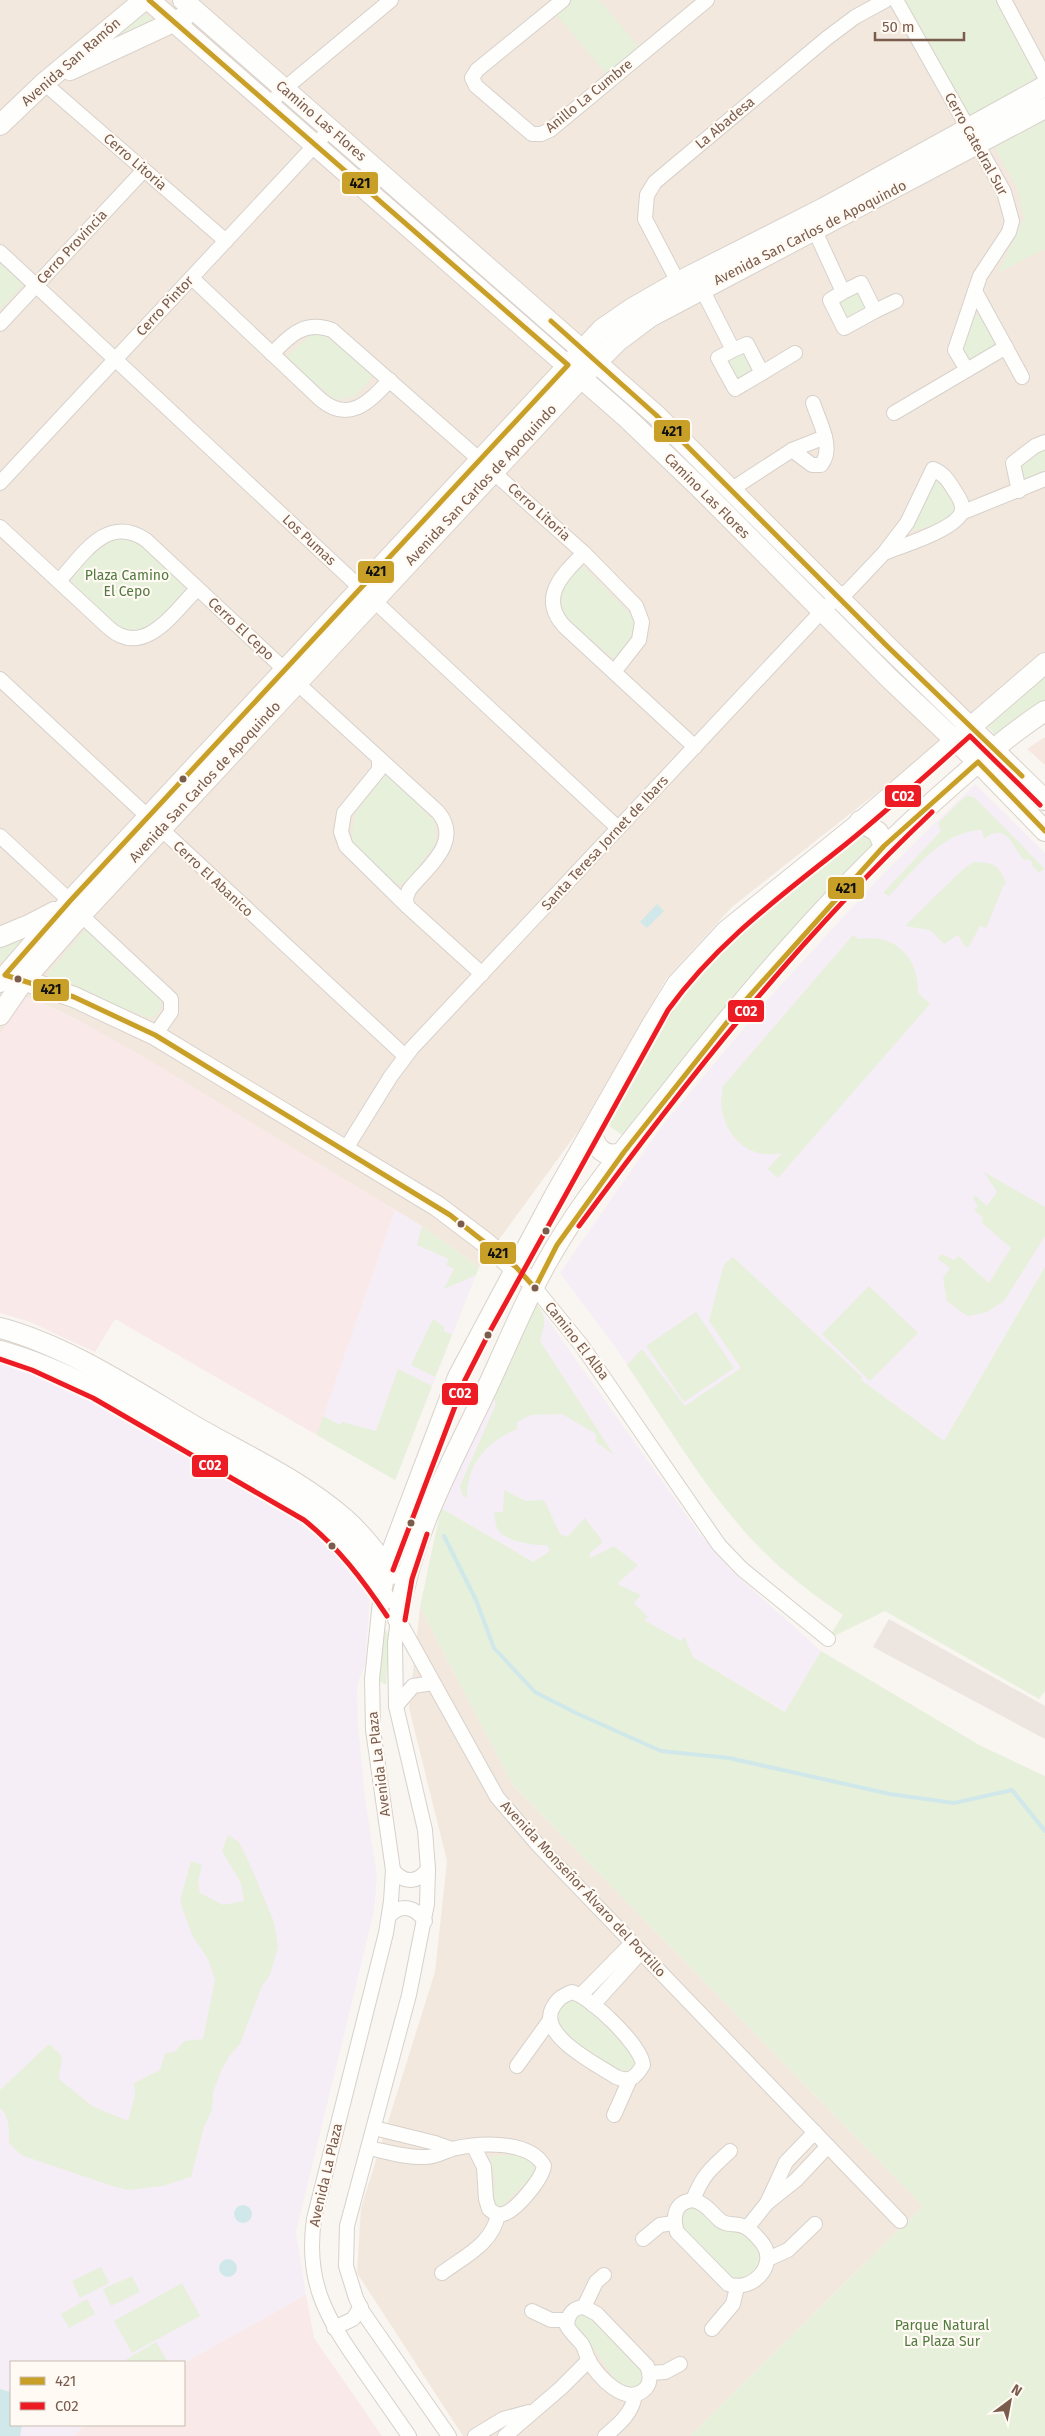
<svg xmlns="http://www.w3.org/2000/svg" width="1045" height="2436" viewBox="0 0 1045 2436" font-family="'Fira Sans',sans-serif">
	<style>
		.residential { fill: #f2e8de }
		.commercial { fill: #f6e8e1 }
		.industrial { fill: #ede5e0 }
		.education { fill: #f6eef6 }
		.medical { fill: #fae9e9 }
		.green { fill: #e7f0db }
		.water { fill: #d0e8ea }
		.lines { fill: none; stroke-linecap: round; stroke-linejoin: round }
		.stream { stroke: #d0e8ea; stroke-width: 4 }
		.street-casing { stroke: #d7d1cb; stroke-width: 16 }
		.secondary-casing { stroke: #d9d2cb; stroke-width: 22 }
		.street { stroke: #fefefd; stroke-width: 14 }
		.secondary { stroke: #fefefd; stroke-width: 20 }
		.bus-1-casing { stroke: #fffaf3; stroke-width: 9 }
		.bus-2-casing { stroke: #fffaf3; stroke-width: 9 }
		.bus-1 { stroke: #c8a027; stroke-width: 5 }
		.bus-2 { stroke: #ed1c24; stroke-width: 5 }
		.bus-dot { fill: #7a5c4d; stroke: #fffaf3; stroke-width: 2 }
		.labels { text-anchor: middle; dominant-baseline: central; stroke-width: 4.5; stroke-linejoin: round; paint-order: stroke }
		.street-label { font-size: 14px; fill: #7a5c4d; stroke: #fffaf3 }
		.park-label { font-size: 14px; fill: #537a41; stroke: #fffaf3 }
		.line-badge { stroke: #fffaf3; stroke-width: 2 }
		.badge-label { font-size: 14px; text-anchor: middle; font-weight: bold; fill: #fff }
		.pale-badge-label { font-size: 14px; text-anchor: middle; font-weight: bold; fill: #111 }
	</style>
	<rect width="100%" height="100%" fill="#f9f5f0"/>
	<g class="residential">
		<polygon points="0,0 1045,0 1045,651 960,727 732,907 666,979 579,1130 479,1267 422,1226 76,1019 30,998 24,998 0,1035"/>
		<polygon points="420,1607 513,1785 923,2206 690,2436 463,2436 357,2273 361,2208 435,1972 447,1861 409,1708"/>
	</g>
	<polygon class="commercial" points="1045,737 1045,765 1027,749"/>
	<polygon class="industrial" points="889,1619 1045,1706 1045,1739 873,1647"/>
	<g class="education">
		<polygon points="975,784 1045,853 1045,1267 843,1615 778,1566 723,1506 616,1348 560,1273 662,1126 770,997 882,875"/>
		<polygon points="395,1210 422,1226 479,1267 395,1480 317,1435"/>
		<polygon points="533,1299 699,1533 733,1572 821,1651 786,1712 441,1508"/>
		<polygon points="0,1360 74,1390 151,1437 285,1512 325,1543 344,1562 370,1595 365,1666 359,1679 357,1689 358,1727 365,1798 377,1876 374,1911 296,2232 306,2295 184,2363 11,2362 11,2425 85,2425 73,2436 0,2436"/>
	</g>
	<g class="medical">
		<polygon points="27,997 76,1019 146,1058 395,1210 317,1435 115,1319 95,1352 30,1322 0,1313 0,1035 22,999"/>
		<polygon points="306,2295 314,2338 382,2436 73,2436 85,2425 184,2425 184,2363"/>
	</g>
	<g class="green">
		<polygon points="572,0 599,0 641,49 609,77 556,14"/>
		<polygon points="904,0 996,0 1035,73 1032,87 970,119"/>
		<polygon points="144,13 157,24 100,49"/>
		<polygon points="1045,115 1045,249 998,273 1024,218 1018,189 992,143"/>
		<polygon points="0,263 24,284 0,310"/>
		<polygon points="856,287 869,311 847,322 835,299"/>
		<polygon points="971,315 984,316 996,336 991,350 968,364 959,349"/>
		<polygon points="314,332 336,338 375,374 355,396 335,400 285,358"/>
		<polygon points="745,348 758,372 736,383 724,360"/>
		<polygon points="1045,449 1045,472 1021,484 1018,466"/>
		<polygon points="937,475 961,510 953,520 912,531"/>
		<polygon points="126,536 142,544 180,581 184,588 182,595 150,629 135,632 121,630 72,584 75,573 109,538"/>
		<polygon points="580,563 633,617 634,639 616,661 557,611 557,594"/>
		<polygon points="1045,667 1045,704 999,739 981,720"/>
		<polygon points="386,773 435,822 436,844 405,883 395,884 351,843 355,814"/>
		<path d="M 966,796 L 974,797 L 1045,869 L 1039,872 L 1031,865 L 1032,862 L 1028,859 L 1024,860 C 1012,847 1007,821 984,839 L 982,830 C 940,832 916,869 889,896 L 883,893 L 941,831 L 938,823 Z"/>
		<polygon points="866,832 879,845 625,1137 605,1123 669,1011 695,975 724,943"/>
		<path d="M 973,862 C 994,863 998,863 1006,883 L 1004,886 L 999,885 L 1003,887 L 986,928 L 980,926 L 969,946 L 966,948 L 958,935 L 944,944 L 930,930 L 905,926 L 960,872 Z"/>
		<path d="M 86,929 L 161,996 C 163,1007 161,1013 150,1018 L 42,981 Z"/>
		<polygon points="27,935 28,938 9,961 0,962 0,946"/>
		<path d="M 853,935 L 858,939 C 895,933 919,957 918,993 L 930,1004 L 778,1178 L 768,1169 L 782,1153 C 742,1162 714,1124 723,1086 Z"/>
		<polygon points="984,1172 1045,1207 1045,1236 1004,1301 987,1312 967,1316 947,1301 943,1278 950,1268 938,1259 941,1254 954,1260 959,1256 989,1283 1011,1248 982,1223 983,1218 974,1210 978,1206 973,1198 975,1195 987,1206 997,1192"/>
		<polygon points="422,1226 479,1267 476,1275 444,1289 454,1269 446,1265 449,1259 417,1245"/>
		<path d="M 733,1257 L 862,1377 L 861,1380 L 944,1441 L 1045,1267 L 1045,1691 L 1039,1699 L 885,1611 L 828,1639 L 843,1615 C 813,1595 785,1573 760,1548 C 707,1494 669,1427 627,1365 L 642,1349 L 685,1406 L 741,1368 L 709,1321 L 724,1264 Z"/>
		<polygon points="869,1286 918,1333 870,1381 822,1334"/>
		<path d="M 533,1299 C 547,1317 546,1319 540,1341 L 614,1455 L 596,1442 L 596,1434 L 562,1414 L 531,1415 L 517,1422 L 517,1429 C 486,1442 467,1464 467,1498 L 463,1496 L 460,1486 L 496,1404 L 490,1389 Z"/>
		<polygon points="696,1312 734,1368 684,1402 646,1346"/>
		<polygon points="433,1319 444,1327 444,1331 452,1335 435,1377 411,1365"/>
		<polygon points="398,1369 432,1386 395,1480 317,1435 323,1416 340,1425 342,1422 376,1431"/>
		<path d="M 504,1490 L 526,1501 L 544,1500 L 560,1534 L 567,1537 L 585,1518 L 603,1542 L 589,1554 L 591,1558 L 614,1546 L 638,1565 L 617,1584 L 641,1595 L 634,1603 L 648,1617 L 644,1620 L 681,1641 L 684,1636 L 693,1657 L 785,1712 L 821,1651 L 981,1746 L 1045,1776 L 1045,2436 L 690,2436 L 923,2206 L 513,1785 L 420,1607 L 441,1508 L 533,1562 L 550,1551 L 547,1545 C 535,1546 502,1541 497,1528 C 495,1523 495,1517 494,1512 L 503,1512 Z"/>
		<polygon points="383,1627 389,1635 386,1685 378,1680"/>
		<path d="M 228,1835 L 239,1842 L 251,1867 L 274,1922 L 278,1947 L 270,1975 L 262,1986 L 240,2044 L 231,2054 L 222,2069 L 213,2092 L 212,2110 L 204,2127 L 191,2177 L 162,2186 L 128,2190 L 112,2186 L 21,2155 L 9,2143 C 9,2131 10,2116 0,2108 L 0,2090 L 49,2044 L 62,2056 L 59,2079 L 92,2106 L 128,2121 L 135,2095 L 134,2083 L 160,2070 L 165,2053 L 175,2052 L 184,2041 L 203,2039 L 215,1980 L 208,1959 L 192,1935 L 180,1901 L 191,1861 L 202,1865 L 198,1881 L 200,1893 L 223,1905 L 244,1901 L 241,1883 L 222,1851 Z"/>
		<path d="M 567,1998 L 579,2000 L 634,2053 L 639,2065 L 630,2076 L 620,2075 C 609,2067 564,2037 559,2029 C 552,2017 558,2007 567,1998 Z"/>
		<polygon points="504,2155 522,2156 533,2161 535,2174 499,2208 492,2205 495,2178 490,2157"/>
		<path d="M 688,2207 L 700,2207 C 714,2221 724,2234 745,2234 L 756,2245 L 762,2261 L 751,2274 L 740,2283 L 723,2278 L 683,2235 L 679,2218 Z"/>
		<polygon points="101,2267 109,2283 80,2298 72,2281"/>
		<polygon points="132,2276 140,2292 111,2306 103,2289"/>
		<polygon points="182,2283 200,2316 132,2353 114,2321"/>
		<polygon points="87,2299 95,2314 69,2328 61,2314"/>
		<polygon points="577,2314 593,2317 645,2372 642,2385 631,2390 615,2380 589,2341 570,2324"/>
		<polygon points="156,2342 168,2362 122,2362"/>
	</g>
	<g class="water">
		<polygon points="657,904 664,911 647,928 640,922"/>
		<circle cx="243" cy="2214" r="9"/>
		<circle cx="228" cy="2268" r="9"/>
		<polygon points="0,2389 11,2392 11,2425 22,2425 20,2436 0,2436"/>
	</g>
	<g class="lines">
		<polyline class="stream" points="444,1536 476,1600 494,1648 535,1692 576,1713 661,1751 729,1758 890,1794 954,1803 1012,1790 1045,1831"/>
		<g class="street-casing">
			<g id="street">
				<polyline points="563,0 477,70 472,78 476,86 532,134 541,134 550,130 707,0"/>
				<polyline points="896,0 1004,192 1012,221 1009,232 980,276 955,350 967,370"/>
				<polyline points="1004,0 1045,77"/>
				<polyline points="44,83 226,241"/>
				<polyline points="269,105 284,89 391,0"/>
				<polyline points="815,231 843,292 830,300 844,328 875,311 861,283 843,292"/>
				<polyline points="0,252 618,828"/>
				<path d="M 192,278 L 320,399 C 349,424 369,402 390,380"/>
				<polyline points="678,282 645,219 647,195 655,182 827,38 855,17 886,0"/>
				<polyline points="702,289 733,350 718,358 735,389 762,373 747,344 733,350"/>
				<polyline points="975,291 1022,377"/>
				<polyline points="875,311 896,301"/>
				<polyline points="0,324 144,170"/>
				<path d="M 272,354 C 290,335 305,320 332,330 L 480,460"/>
				<polyline points="762,373 795,353"/>
				<polyline points="894,413 1006,347"/>
				<path d="M 792,450 L 812,465 L 821,465 C 835,448 819,422 813,403"/>
				<polyline points="493,472 584,553 636,606 642,622 639,640 614,672"/>
				<polyline points="0,483 330,129"/>
				<polyline points="732,489 792,450 825,437"/>
				<polyline points="1019,491 1013,463 1035,446 1045,442"/>
				<polyline points="961,513 1045,479"/>
				<path d="M 0,527 L 109,628 C 144,659 174,612 197,589"/>
				<path d="M 584,553 C 563,574 538,597 564,626 L 695,747"/>
				<path d="M 59,581 C 82,556 107,513 146,540 L 285,670"/>
				<polyline points="0,679 405,1056"/>
				<path d="M 297,683 L 438,812 C 463,842 427,867 409,890 L 406,898 L 407,906"/>
				<polyline points="379,758 379,770 344,813 341,832 346,846 407,906 482,974"/>
				<polyline points="0,836 70,901"/>
				<polyline points="81,915 171,999 171,1012 155,1035"/>
				<path d="M 345,1150 L 391,1076 L 412,1048 L 822,611 L 838,596 L 848,591 L 884,553 L 907,523 L 933,469 C 945,474 949,482 956,493 C 960,499 963,504 962,511 C 958,529 901,546 884,553"/>
				<polyline points="535,1288 582,1346 719,1545 742,1569 828,1639"/>
				<path d="M 381,1592 L 372,1679 L 373,1730 L 393,1870 L 391,1901 L 386,1933 L 314,2219 C 305,2282 326,2317 361,2367 C 377,2390 393,2413 409,2436"/>
				<polyline points="398,1619 395,1643 396,1706 425,1830 428,1869 427,1904 409,1995 347,2226 346,2266 356,2298 362,2311 449,2436"/>
				<polyline points="398,1619 497,1797 539,1846 900,2221"/>
				<polyline points="396,1706 413,1686 433,1683"/>
				<path d="M 393,1870 C 404,1884 418,1883 428,1869"/>
				<path d="M 389,1916 C 402,1903 415,1907 425,1921"/>
				<path d="M 572,1992 C 591,1997 641,2045 643,2065 C 636,2077 630,2083 616,2077 C 598,2065 539,2036 552,2009 C 557,1999 562,1996 572,1992 Z"/>
				<polyline points="581,1995 632,1943"/>
				<polyline points="593,2005 641,1952"/>
				<polyline points="517,2066 550,2020"/>
				<polyline points="614,2115 630,2079"/>
				<polyline points="374,2128 435,2143 452,2149"/>
				<path d="M 369,2148 C 388,2152 407,2158 426,2157 C 436,2157 443,2152 452,2149 C 477,2143 529,2139 544,2166 C 542,2179 516,2211 503,2214 C 497,2216 493,2212 489,2209 L 486,2199 L 484,2167 L 474,2147"/>
				<path d="M 693,2200 C 707,2204 710,2212 721,2221 C 728,2226 735,2223 743,2226 C 750,2228 759,2239 763,2244 C 778,2266 751,2293 728,2284 L 677,2232 C 672,2216 675,2202 693,2200 Z"/>
				<path d="M 693,2200 C 702,2176 711,2168 730,2151"/>
				<polyline points="767,2203 796,2180 828,2146"/>
				<polyline points="747,2228 767,2203 786,2162 815,2132"/>
				<polyline points="643,2239 660,2225 673,2223"/>
				<polyline points="768,2259 788,2250 815,2224"/>
				<path d="M 442,2273 C 465,2256 492,2244 498,2215"/>
				<path d="M 584,2307 L 597,2314 L 647,2366 C 650,2373 651,2382 646,2388 C 627,2409 597,2376 588,2359 C 586,2354 585,2349 582,2344 C 577,2338 571,2333 567,2326 C 568,2314 572,2308 584,2307 Z"/>
				<polyline points="584,2307 596,2282 604,2275"/>
				<polyline points="532,2311 551,2320 567,2320"/>
				<polyline points="334,2328 353,2319 361,2307"/>
				<polyline points="712,2329 733,2304 737,2287"/>
				<polyline points="650,2373 665,2372 680,2364"/>
				<polyline points="475,2436 503,2419 529,2412"/>
				<polyline points="505,2436 561,2388 589,2360"/>
				<path d="M 605,2436 C 619,2424 632,2414 635,2395"/>
			</g>
		</g>
		<g class="secondary-casing">
			<g id="secondary">
				<polyline points="149,0 627,418 699,487 890,679 978,762 1045,831"/>
				<polyline points="183,0 656,415 887,646 1045,800"/>
				<polyline points="70,70 184,17"/>
				<polyline points="0,125 44,83 144,0"/>
				<polyline points="860,821 878,832 884,846"/>
				<polyline points="0,937 29,925 54,912"/>
				<polyline points="14,977 74,997 155,1035 437,1206 486,1243 525,1277"/>
				<polyline points="0,982 70,901 602,329 631,309 678,282 824,208 1045,86"/>
				<polyline points="0,1015 24,980 81,915 582,377 618,341 650,317 1045,108"/>
				<path d="M 592,1131 C 594,1148 606,1160 624,1152"/>
				<path d="M 0,1328 C 71,1347 139,1394 203,1431 C 251,1458 303,1482 345,1519 C 363,1535 377,1554 392,1574"/>
				<path d="M 0,1351 C 80,1373 152,1423 224,1464 C 259,1485 300,1503 330,1530 C 352,1550 369,1574 385,1599"/>
				<polyline points="381,1592 386,1567 458,1377 555,1195 653,1023 677,984 726,931 856,826 1045,663"/>
				<path d="M 398,1619 C 411,1539 443,1479 478,1407 C 504,1354 525,1298 555,1248 C 587,1194 631,1141 670,1092 C 750,989 837,888 934,801 C 970,769 1005,737 1045,711"/>
			</g>
		</g>
		<use href="#street" class="street"/>
		<use href="#secondary" class="secondary"/>
		<g class="bus-1-casing">
			<g id="bus-1">
				<polyline points="149,0 568,365 70,901 5,975 74,997 155,1035 450,1215 516,1267 535,1288 557,1245 624,1152 736,1011 884,846 978,762 1045,831"/>
				<polyline points="551,321 656,415 887,646 1022,776"/>
			</g>
		</g>
		<g class="bus-2-casing">
			<g id="bus-2">
				<path d="M 579,1226 C 689,1077 797,940 932,812"/>
				<path d="M 0,1359 L 32,1370 L 93,1398 L 304,1520 C 338,1547 363,1580 387,1616"/>
				<path d="M 393,1570 L 465,1380 L 489,1333 L 668,1010 C 717,942 781,896 846,844 C 888,810 929,773 970,736 L 1040,805"/>
				<polyline points="405,1620 412,1579 427,1534"/>
			</g>
		</g>
		<use href="#bus-1" class="bus-1"/>
		<use href="#bus-2" class="bus-2"/>
	</g>
	<g class="bus-dot">
		<circle cx="183" cy="779" r="4.5"/>
		<circle cx="18" cy="979" r="4.5"/>
		<circle cx="461" cy="1224" r="4.5"/>
		<circle cx="546" cy="1231" r="4.5"/>
		<circle cx="535" cy="1288" r="4.5"/>
		<circle cx="488" cy="1335" r="4.5"/>
		<circle cx="411" cy="1523" r="4.5"/>
		<circle cx="332" cy="1546" r="4.5"/>
	</g>
	<g class="labels">
		<g class="street-label">
			<text transform="translate(71 62) rotate(-41)">Avenida San Ramón</text>
			<text transform="translate(589 96) rotate(-39)">Anillo La Cumbre</text>
			<text transform="translate(321 121) rotate(41)">Camino Las Flores</text>
			<text transform="translate(725 123) rotate(-40)">La Abadesa</text>
			<text transform="translate(976 144) rotate(61)">Cerro Catedral Sur</text>
			<text transform="translate(135 162) rotate(41)">Cerro Litoria</text>
			<text transform="translate(810 233) rotate(-27)">Avenida San Carlos de Apoquindo</text>
			<text transform="translate(72 247) rotate(-47)">Cerro Provincia</text>
			<text transform="translate(165 306) rotate(-47)">Cerro Pintor</text>
			<text transform="translate(481 485) rotate(-47)">Avenida San Carlos de Apoquindo</text>
			<text transform="translate(707 496) rotate(45)">Camino Las Flores</text>
			<text transform="translate(539 512) rotate(42)">Cerro Litoria</text>
			<text transform="translate(309 540) rotate(43)">Los Pumas</text>
			<text transform="translate(241 629) rotate(43)">Cerro El Cepo</text>
			<text transform="translate(205 782) rotate(-47)">Avenida San Carlos de Apoquindo</text>
			<text transform="translate(605 843) rotate(-47)">Santa Teresa Jornet de Ibars</text>
			<text transform="translate(213 879) rotate(43)">Cerro El Abanico</text>
			<text transform="translate(577 1341) rotate(52)">Camino El Alba</text>
			<text transform="translate(379 1764) rotate(-97)">Avenida La Plaza</text>
			<text transform="translate(583 1889) rotate(47)">Avenida Monseñor Álvaro del Portillo</text>
			<text transform="translate(326 2175) rotate(-77)">Avenida La Plaza</text>
		</g>
		<g class="park-label">
			<text x="127" y="575">Plaza Camino<tspan x="127" dy="16">El Cepo</tspan></text>
			<text x="942" y="2325">Parque Natural<tspan x="942" dy="16">La Plaza Sur</tspan></text>
		</g>
	</g>
	<g class="line-badge">
		<rect x="341" y="171" width="38" height="24" rx="5" fill="#c8a027"/>
		<rect x="653" y="419" width="38" height="24" rx="5" fill="#c8a027"/>
		<rect x="357" y="560" width="38" height="24" rx="5" fill="#c8a027"/>
		<rect x="884" y="784" width="38" height="24" rx="5" fill="#ed1c24"/>
		<rect x="827" y="876" width="38" height="24" rx="5" fill="#c8a027"/>
		<rect x="32" y="978" width="38" height="24" rx="5" fill="#c8a027"/>
		<rect x="727" y="999" width="38" height="24" rx="5" fill="#ed1c24"/>
		<rect x="479" y="1241" width="38" height="24" rx="5" fill="#c8a027"/>
		<rect x="441" y="1382" width="38" height="24" rx="5" fill="#ed1c24"/>
		<rect x="191" y="1454" width="38" height="24" rx="5" fill="#ed1c24"/>
	</g>
	<g class="badge-label">
		<text x="903" y="801">C02</text>
		<text x="746" y="1016">C02</text>
		<text x="460" y="1398">C02</text>
		<text x="210" y="1470">C02</text>
	</g>
	<g class="pale-badge-label">
		<text x="360" y="188">421</text>
		<text x="672" y="436">421</text>
		<text x="376" y="576">421</text>
		<text x="846" y="893">421</text>
		<text x="51" y="994">421</text>
		<text x="498" y="1258">421</text>
	</g>
	<rect x="10" y="2361" width="175" height="65" fill="#fffaf3" stroke="#cabbb1"/>
	<rect x="20" y="2377" width="25" height="8" fill="#c8a027" stroke="#cabbb1"/>
	<text x="55" y="2386" font-size="15" fill="#7a5c4d">421</text>
	<rect x="20" y="2402" width="25" height="8" fill="#ed1c24" stroke="#cabbb1"/>
	<text x="55" y="2411" font-size="15" fill="#7a5c4d">C02</text>
	<g transform="translate(1010 2401) rotate(32)" stroke="#fffaf3" stroke-width="4" paint-order="stroke">
	<path d="M0-4L9 19L0 12L-9 19Z" fill="#7a5c4d"/>
	<text y="-8" font-size="14" font-weight="bold" text-anchor="middle" fill="#7a5c4d">N</text>
	</g>
	<path d="M875 32v8h89v-8" fill="none" stroke="#7a5c4d" stroke-width="2.5"/>
	<text x="882" y="32" font-size="15" fill="#7a5c4d" stroke="#fffaf3" stroke-width="4" paint-order="stroke">50 m</text>
</svg>
